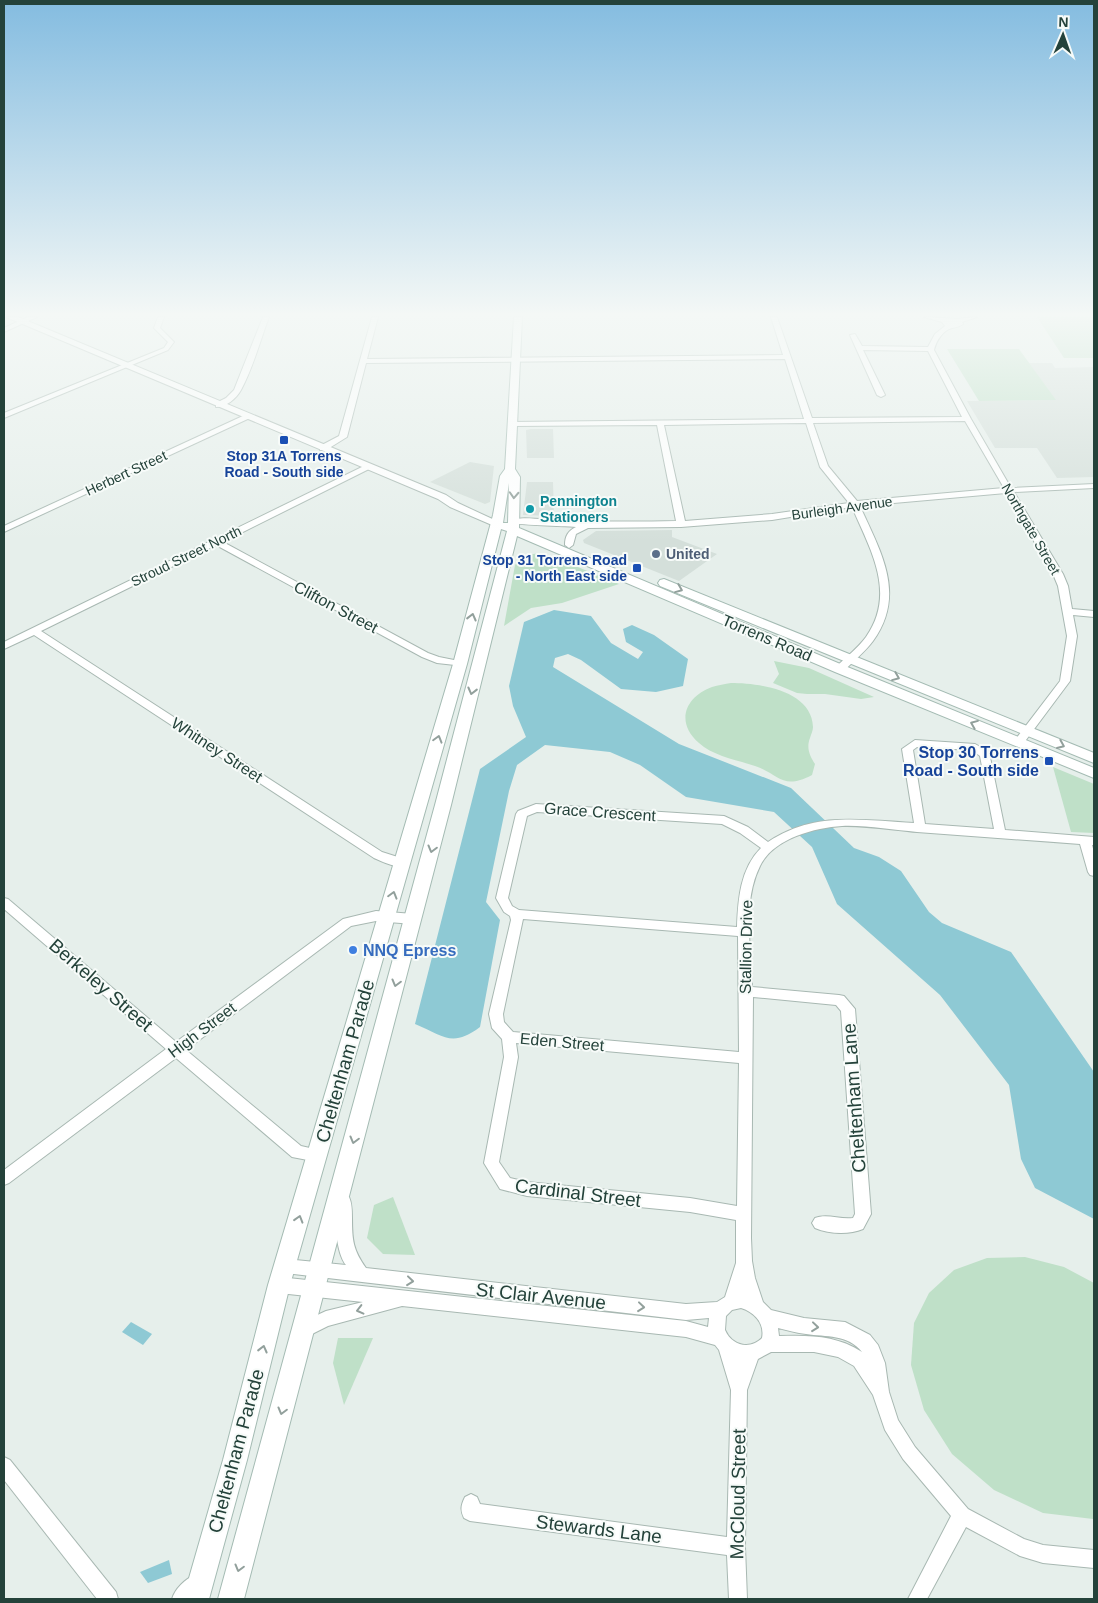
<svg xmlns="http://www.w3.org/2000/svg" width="1098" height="1603" viewBox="0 0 1098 1603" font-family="Helvetica,sans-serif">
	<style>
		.built { fill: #d4dfda }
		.green { fill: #bfe0c8 }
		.water { fill: #8ec9d4 }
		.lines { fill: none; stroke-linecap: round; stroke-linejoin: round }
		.minor-casing { stroke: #a8b8b2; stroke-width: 2 }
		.tertiary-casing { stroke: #a8b8b2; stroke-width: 2 }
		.secondary-casing { stroke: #a4bbb3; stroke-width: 2 }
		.minor { fill: #fff; fill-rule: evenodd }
		.tertiary { fill: #fff; fill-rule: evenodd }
		.secondary { fill: #fff; fill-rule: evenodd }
		.oneway { stroke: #92a09c }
		.transit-dot { fill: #1a4fb4; stroke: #f7fbf9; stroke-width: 2 }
		.culture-dot { fill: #0f9aa8; stroke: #f7fbf9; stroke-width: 2 }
		.service-dot { fill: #5c6f8a; stroke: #f7fbf9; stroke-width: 2 }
		.shop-dot { fill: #3f7fe0; stroke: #f7fbf9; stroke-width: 2 }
		.labels { text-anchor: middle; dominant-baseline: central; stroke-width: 4; stroke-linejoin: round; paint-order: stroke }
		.far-transit-label { font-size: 14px; font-weight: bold; fill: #164399; stroke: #f7fbf9 }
		.far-street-label { font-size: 14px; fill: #24423a; stroke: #f7fbf9 }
		.far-culture-label { font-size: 14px; font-weight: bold; fill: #0d838f; stroke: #f7fbf9; text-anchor: start }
		.far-service-label { font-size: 14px; font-weight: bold; fill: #4e5e75; stroke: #f7fbf9; text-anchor: start }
		.street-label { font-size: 16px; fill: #24423a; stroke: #f7fbf9 }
		.transit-label { font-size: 16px; font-weight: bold; fill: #164399; stroke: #f7fbf9; text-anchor: end }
		.shop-label { font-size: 16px; font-weight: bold; fill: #366cbe; stroke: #f7fbf9; text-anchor: start }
		.near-street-label { font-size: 19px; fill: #24423a; stroke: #f7fbf9 }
	</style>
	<rect width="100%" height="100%" fill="#e6efeb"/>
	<g class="built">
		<polygon points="1029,363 1052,363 1055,368 1094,367 1094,477 1057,478 1037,448 995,448 967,401 1055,400"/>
		<polygon points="531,429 553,429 554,458 527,458 526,430"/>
		<polygon points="470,462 494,466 490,502 485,504 430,482"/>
		<polygon points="527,482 553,482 554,516 523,515"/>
		<polygon points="672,530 672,537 717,554 679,581 584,543 583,540 596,531"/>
	</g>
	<g class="green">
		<polygon points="1037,317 1094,317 1094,358 1064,358"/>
		<polygon points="947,349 1019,349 1056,400 979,401"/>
		<polygon points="539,553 551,556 619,584 562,603 531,608 504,626 515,565 522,556"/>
		<polygon points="774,661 809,668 874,697 861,699 825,694 807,694 797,693 773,683 779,674"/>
		<path d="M 731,683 C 758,683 812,690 813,727 C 813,731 811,734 810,738 C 806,748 810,756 815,764 L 812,775 C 782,791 779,774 755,766 C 737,760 713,756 699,743 C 675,722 685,697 712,687 C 718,685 725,684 731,683 Z"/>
		<polygon points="1053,767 1094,784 1094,833 1071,832"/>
		<polygon points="393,1197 415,1255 383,1254 367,1238 374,1205"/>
		<polygon points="1025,1257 1064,1267 1094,1283 1094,1518 1093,1519 1043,1513 994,1490 952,1454 924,1410 911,1365 914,1323 929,1293 954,1270 987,1258"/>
		<polygon points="338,1338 373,1338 344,1405 333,1363"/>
	</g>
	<g class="water">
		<path d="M 554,610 L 591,616 L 611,643 L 638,659 L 643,652 L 626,642 L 623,629 L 632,625 L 654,635 L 688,659 L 683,686 L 656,692 L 621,689 L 581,660 L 568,654 L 555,658 L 553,667 L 679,744 L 791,788 L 854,848 L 879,857 L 901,871 L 929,912 L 942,923 L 1011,952 L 1094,1072 L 1094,1219 L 1035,1188 L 1021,1159 L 1009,1085 L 940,995 L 837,904 L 812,847 L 774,812 L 686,797 L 640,765 L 610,752 L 545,745 L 517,765 L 509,791 L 486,902 L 500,920 L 480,1027 C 452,1048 444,1036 415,1024 L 480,769 L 526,737 L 513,706 L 509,686 L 524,622 Z"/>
		<polygon points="131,1322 152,1334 143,1345 122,1332"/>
		<polygon points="169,1560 172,1574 148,1583 140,1572"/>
	</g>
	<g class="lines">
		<g class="minor-casing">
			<g id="minor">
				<polygon points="28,317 37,317 4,332 4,328"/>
				<polygon points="158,317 164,317 160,328 174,342 168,350 4,418 4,413 164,348 168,342 154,328"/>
				<path d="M 263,317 L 269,317 C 260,341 253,368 241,390 C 236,399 226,407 216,407 L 216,403 L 226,398 L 234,390 Z"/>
				<path d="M 372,317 L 378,317 L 367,359 L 783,355 L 771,317 L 777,317 L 812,418 L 962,417 L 928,351 L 863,350 L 885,395 L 881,397 L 877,395 L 850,335 L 855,334 L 862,346 L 928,347 L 935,334 L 945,326 L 942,322 L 924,317 L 957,319 L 977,317 L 962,322 L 963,324 C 959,327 957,327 952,328 C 943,330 936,341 934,350 L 971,419 L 1011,488 L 1094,484 L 1094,488 L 1014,492 L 1063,574 L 1068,586 L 1072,609 L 1094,611 L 1094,617 L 1073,615 L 1077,636 L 1070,681 L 1023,744 L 1015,744 L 1014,742 L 1015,740 L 1060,681 L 1067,636 L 1058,586 L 1053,574 L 1006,493 L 860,506 C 880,551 907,594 873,641 C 865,652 853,661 844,671 L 836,671 L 835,669 L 836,667 C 846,657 858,648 866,637 C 897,593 870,549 852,507 L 772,520 L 681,527 L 588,528 L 576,534 L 573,545 L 569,548 L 565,545 C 565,536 568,531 576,527 C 565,526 513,525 509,522 C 517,516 533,519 543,519 C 587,522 632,522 676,521 L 657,425 L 512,426 L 509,426 L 509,422 L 804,419 L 785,359 L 366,363 L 347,437 L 326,450 L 320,450 L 320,446 L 339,436 ZM 965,421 L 1004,488 L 857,501 L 828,466 L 813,423 ZM 806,423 L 820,467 L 849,503 L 772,514 L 685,521 L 664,425 Z"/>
				<polygon points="245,415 252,417 4,532 4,526"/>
				<path d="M 366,465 L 373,467 L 223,542 L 428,653 L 439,657 L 464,662 L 465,664 L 464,666 L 437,663 L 422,657 L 216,545 L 41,631 L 382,852 L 407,860 L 409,863 L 407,866 C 397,869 383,862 374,858 L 34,635 L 4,649 L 4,642 Z"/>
				<path d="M 915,740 L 975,744 L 989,752 L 1005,830 L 1094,837 L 1094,845 L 1092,845 L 1094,852 L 1094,876 L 1090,875 L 1088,872 L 1080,844 C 1026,840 972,836 917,832 C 893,830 866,825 842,826 C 813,828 773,839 760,866 C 742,902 751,948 752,987 L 839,995 L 844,996 L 855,1009 L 871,1214 L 863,1229 C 849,1235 829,1234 815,1228 L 812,1223 L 815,1218 C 827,1213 840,1220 853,1218 L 855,1214 L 841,1011 L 836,1005 L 753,997 L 751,1238 L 752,1261 L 755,1278 L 763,1302 L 771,1310 L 804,1318 L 845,1322 L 870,1335 L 878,1345 L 885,1363 L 889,1392 L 898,1420 L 915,1447 L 968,1509 L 1024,1539 L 1043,1545 L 1094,1550 L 1094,1568 L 1043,1563 L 1020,1556 L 966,1527 L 927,1599 L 908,1599 L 951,1516 L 903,1459 L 885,1430 L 873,1395 L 854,1366 L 838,1357 L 814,1352 L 771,1352 L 758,1359 L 747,1390 L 745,1547 L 747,1599 L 729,1599 L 727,1555 L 470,1521 L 464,1518 C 460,1510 461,1505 465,1497 L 471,1494 L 477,1497 L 480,1504 L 727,1537 L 731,1390 L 719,1350 L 715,1345 L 686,1337 L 402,1306 L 328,1326 L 304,1338 L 298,1336 L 296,1330 L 298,1324 L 326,1311 L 363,1302 L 279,1293 L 273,1290 L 271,1285 L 273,1280 L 279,1277 L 686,1321 L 708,1327 L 709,1318 L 686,1320 L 285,1273 L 279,1271 L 277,1266 L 279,1261 L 285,1259 L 346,1265 C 336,1253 332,1211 339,1197 L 344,1195 L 349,1197 C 352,1204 352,1210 352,1218 C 352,1240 353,1250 366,1268 L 686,1304 L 717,1302 L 725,1297 L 736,1263 L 736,1220 L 690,1212 L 527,1196 L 500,1189 L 484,1163 L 504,1057 L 502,1039 L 492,1028 L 489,1014 L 511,920 L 510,916 L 504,912 L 496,898 L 516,814 L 518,811 L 536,804 L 724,816 L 748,827 L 768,842 C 814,811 862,820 914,823 L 902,749 ZM 917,747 L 972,750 L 980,756 L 994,829 L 925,824 L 913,750 ZM 537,812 L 722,824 L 740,833 L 761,848 C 740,869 738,900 737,927 L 519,910 L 512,906 L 508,898 L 527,816 ZM 523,919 L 738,936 L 739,1052 L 513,1032 L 504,1022 L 503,1014 ZM 516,1043 L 739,1063 L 737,1206 L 690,1198 L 527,1182 L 510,1178 L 499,1162 L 518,1057 ZM 741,1308 C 754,1312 765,1323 762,1338 C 750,1350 732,1346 725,1330 L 726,1316 L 732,1310 ZM 778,1328 C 787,1330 797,1333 806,1334 C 826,1337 848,1334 862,1352 C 837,1335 808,1335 779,1336 Z"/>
				<polygon points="4,898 8,899 176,1042 343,919 376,911 413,914 417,916 419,919 417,922 413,924 376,921 351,926 186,1050 301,1146 323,1151 325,1156 323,1161 318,1162 292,1157 176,1058 9,1183 4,1185 4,1170 166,1049 4,909"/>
				<polygon points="4,1457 10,1460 116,1592 118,1599 97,1599 4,1480"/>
				<path d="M 195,1575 L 202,1577 L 204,1584 L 202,1591 L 194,1599 L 172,1599 C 175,1589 185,1579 195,1575 Z"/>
			</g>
		</g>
		<g class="tertiary-casing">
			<polygon id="tertiary" points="6,317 18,317 446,495 458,503 501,523 500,525 492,525 450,507 438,499"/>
		</g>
		<g class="secondary-casing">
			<g id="secondary">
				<path d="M 514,317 L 522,317 L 515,469 L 520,477 L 519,528 L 845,666 L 1094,768 L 1094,778 L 835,672 L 517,536 L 451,805 L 244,1599 L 218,1599 L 435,805 L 507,531 L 501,529 L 467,664 L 290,1285 L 247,1460 L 209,1599 L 183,1599 L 223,1460 L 268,1285 L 453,664 L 493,515 L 500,476 L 505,469 ZM 509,483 L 508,523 L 503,523 Z"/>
				<polygon points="664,579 1094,753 1094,763 660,586 658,583 660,580"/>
			</g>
		</g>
		<use href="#minor" class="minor"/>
		<use href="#tertiary" class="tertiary"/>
		<use href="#secondary" class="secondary"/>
	</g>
	<defs><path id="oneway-chevron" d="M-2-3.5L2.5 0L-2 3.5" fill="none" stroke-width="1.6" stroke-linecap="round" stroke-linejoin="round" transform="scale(1.25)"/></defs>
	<g class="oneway">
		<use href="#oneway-chevron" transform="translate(514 495) rotate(93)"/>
		<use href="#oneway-chevron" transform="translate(679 589) rotate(22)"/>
		<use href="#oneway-chevron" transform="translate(472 617) rotate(-76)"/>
		<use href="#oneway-chevron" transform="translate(896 677) rotate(22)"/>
		<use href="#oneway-chevron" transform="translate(472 691) rotate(104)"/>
		<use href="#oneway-chevron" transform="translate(974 724) rotate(-158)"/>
		<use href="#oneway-chevron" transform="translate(438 739) rotate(-74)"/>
		<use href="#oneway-chevron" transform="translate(1061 745) rotate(23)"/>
		<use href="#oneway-chevron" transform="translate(432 849) rotate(105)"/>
		<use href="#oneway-chevron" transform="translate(393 895) rotate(-74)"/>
		<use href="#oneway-chevron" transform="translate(396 983) rotate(105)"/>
		<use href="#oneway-chevron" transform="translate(354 1140) rotate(105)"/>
		<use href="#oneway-chevron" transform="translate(299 1219) rotate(-73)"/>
		<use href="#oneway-chevron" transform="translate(410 1281) rotate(6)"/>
		<use href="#oneway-chevron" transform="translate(641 1307) rotate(6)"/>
		<use href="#oneway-chevron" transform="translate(360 1310) rotate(166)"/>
		<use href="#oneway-chevron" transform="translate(815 1327) rotate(6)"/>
		<use href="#oneway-chevron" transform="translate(263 1349) rotate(-76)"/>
		<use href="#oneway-chevron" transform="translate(282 1411) rotate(105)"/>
		<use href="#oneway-chevron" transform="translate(239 1568) rotate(105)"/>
	</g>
	<linearGradient id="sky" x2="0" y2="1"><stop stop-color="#84bce0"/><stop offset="0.58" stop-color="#f4f8f6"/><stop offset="1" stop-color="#f4f8f6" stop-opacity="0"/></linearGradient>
	<rect width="1098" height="542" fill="url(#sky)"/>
	<g class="transit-dot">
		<rect x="279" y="435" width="10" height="10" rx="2.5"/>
		<rect x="632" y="563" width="10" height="10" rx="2.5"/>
		<rect x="1044" y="756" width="10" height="10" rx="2.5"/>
	</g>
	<circle class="culture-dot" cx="530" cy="509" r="5"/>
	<circle class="service-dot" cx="656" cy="554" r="5"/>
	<circle class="shop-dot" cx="353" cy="950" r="5"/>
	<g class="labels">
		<g class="far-transit-label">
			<text x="284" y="456">Stop 31A Torrens<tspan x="284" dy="16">Road - South side</tspan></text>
			<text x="627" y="560" text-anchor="end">Stop 31 Torrens Road<tspan x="627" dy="16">- North East side</tspan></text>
		</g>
		<g class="far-street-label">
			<text transform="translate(126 473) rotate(-25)">Herbert Street</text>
			<text transform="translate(842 508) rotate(-8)">Burleigh Avenue</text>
			<text transform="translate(1031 529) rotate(60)">Northgate Street</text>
			<text transform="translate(186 556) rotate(-26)">Stroud Street North</text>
		</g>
		<g class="far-culture-label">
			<text x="540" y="501">Pennington<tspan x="540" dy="16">Stationers</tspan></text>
		</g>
		<g class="far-service-label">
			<text x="666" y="554">United</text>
		</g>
		<g class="street-label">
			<text transform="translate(336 607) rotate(28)">Clifton Street</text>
			<text transform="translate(767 638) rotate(23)">Torrens Road</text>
			<text transform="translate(217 750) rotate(33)">Whitney Street</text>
			<text transform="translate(600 812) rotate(4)">Grace Crescent</text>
			<text transform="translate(746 947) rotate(-89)">Stallion Drive</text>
			<text transform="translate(202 1030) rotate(-37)">High Street</text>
			<text transform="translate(562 1042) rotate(5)">Eden Street</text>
		</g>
		<g class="transit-label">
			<text x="1039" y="752">Stop 30 Torrens<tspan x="1039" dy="18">Road - South side</tspan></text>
		</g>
		<g class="shop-label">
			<text x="363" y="950">NNQ Epress</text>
		</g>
		<g class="near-street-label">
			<text transform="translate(101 985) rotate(41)">Berkeley Street</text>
			<text transform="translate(345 1061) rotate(-74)">Cheltenham Parade</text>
			<text transform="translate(854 1098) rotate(-94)">Cheltenham Lane</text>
			<text transform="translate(578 1193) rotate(7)">Cardinal Street</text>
			<text transform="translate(541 1296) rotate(6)">St Clair Avenue</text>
			<text transform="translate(236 1451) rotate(-75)">Cheltenham Parade</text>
			<text transform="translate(738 1494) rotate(-89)">McCloud Street</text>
			<text transform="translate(599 1529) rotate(7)">Stewards Lane</text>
		</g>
	</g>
	<rect width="1098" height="1603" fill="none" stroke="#24423a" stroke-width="10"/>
	<g transform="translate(1063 35) rotate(2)" stroke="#f7fbf9" stroke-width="4" paint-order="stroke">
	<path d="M0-4L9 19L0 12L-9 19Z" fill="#24423a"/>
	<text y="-8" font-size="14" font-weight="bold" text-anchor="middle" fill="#24423a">N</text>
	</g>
</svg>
